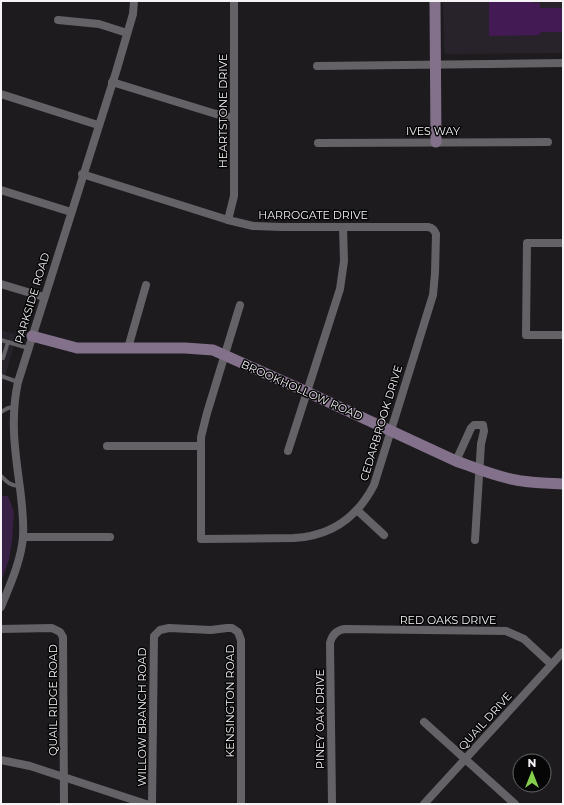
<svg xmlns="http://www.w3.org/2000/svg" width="564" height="805" viewBox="0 0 564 805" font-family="Montserrat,sans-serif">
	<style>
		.built { fill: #28232b }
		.park { fill: #392045 }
		.building { fill: #431a54 }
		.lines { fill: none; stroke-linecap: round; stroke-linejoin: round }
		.lane { stroke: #646266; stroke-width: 4 }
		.street { stroke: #646266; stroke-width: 8 }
		.secondary { stroke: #83718c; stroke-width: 11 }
		.labels { text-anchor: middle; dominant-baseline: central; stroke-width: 3; stroke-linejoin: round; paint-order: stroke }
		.street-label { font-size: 11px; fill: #f5f3f6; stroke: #070607 }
	</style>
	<rect width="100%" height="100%" fill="#1d1b1e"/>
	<g class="built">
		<polygon points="443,1 563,1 563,53 448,54 445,53 444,50"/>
		<polygon points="1,330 17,335 3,383 1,398"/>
	</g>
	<polygon class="park" points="1,496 8,496 14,512 12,541 9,560 1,582"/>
	<polygon class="building" points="489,1 532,1 534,3 540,3 540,8 563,8 563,32 540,32 540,35 489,36"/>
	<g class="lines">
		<g class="lane">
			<polyline points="1,340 28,348"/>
			<polyline points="1,357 3,358 8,342"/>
			<polyline points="1,376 18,382"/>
			<polyline points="1,412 8,408 14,407"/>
			<path d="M 1,476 C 7,482 11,486 19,486"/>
		</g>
		<g class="street">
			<polyline points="58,20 99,24 127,33"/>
			<polyline points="317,66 563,63"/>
			<polyline points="112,82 216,114 234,118"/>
			<polyline points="1,94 98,125"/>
			<polyline points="318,143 548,142"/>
			<path d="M 82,174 L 228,220 L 253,226 L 282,227 L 428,227 C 433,228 434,230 436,234 L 435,273 L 433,295 L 374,485 C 357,518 331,536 294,538 L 201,539 L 201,437 L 207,413 L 240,305"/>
			<polyline points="1,190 71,212"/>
			<polyline points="228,220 234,196 234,1"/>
			<polyline points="563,243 527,243 526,335 563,335"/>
			<polyline points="1,284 44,297"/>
			<polyline points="128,348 146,285"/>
			<polyline points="107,446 201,446"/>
			<polyline points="288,451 340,289 344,261 343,227"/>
			<polyline points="456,461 471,428 474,425 483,425 484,431 481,444 475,540"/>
			<polyline points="357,510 384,535"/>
			<polyline points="23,537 110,537"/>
			<path d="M 1,607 C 10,585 21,561 23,537 C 24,521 22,504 20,488 C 15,452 10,418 18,382 L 116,72 L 133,14 L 134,1"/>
			<polyline points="1,629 52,628 60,632 63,637 64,804"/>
			<polyline points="424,722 515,804"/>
			<polyline points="1,760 30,766 146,804"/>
			<polyline points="152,804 154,636 160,630 169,628 211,630 227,628 232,628 238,632 241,640 241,804"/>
			<path d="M 332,804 L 330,643 C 332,635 336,630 345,629 L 506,631 L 524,639 L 551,664"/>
			<polyline points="424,804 563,652"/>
		</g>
		<g class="secondary">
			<polyline points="435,1 436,142"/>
			<path d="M 32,336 L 77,348 L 185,348 L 213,350 L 307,392 L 456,461 C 473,467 489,474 507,478 C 525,483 544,483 563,484"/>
		</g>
	</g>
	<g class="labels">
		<g class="street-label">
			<text transform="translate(223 111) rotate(-90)">HEARTSTONE DRIVE</text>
			<text x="433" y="131">IVES WAY</text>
			<text x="313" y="215">HARROGATE DRIVE</text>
			<text transform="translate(32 298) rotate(-73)">PARKSIDE ROAD</text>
			<text transform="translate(302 390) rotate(24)">BROOKHOLLOW ROAD</text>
			<text transform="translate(381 423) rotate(-73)">CEDARBROOK DRIVE</text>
			<text x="448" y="620">RED OAKS DRIVE</text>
			<text transform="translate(53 700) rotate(-90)">QUAIL RIDGE ROAD</text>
			<text transform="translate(230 701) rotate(-90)">KENSINGTON ROAD</text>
			<text transform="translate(142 717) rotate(-90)">WILLOW BRANCH ROAD</text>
			<text transform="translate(320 719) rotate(-90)">PINEY OAK DRIVE</text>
			<text transform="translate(485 721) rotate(-48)">QUAIL DRIVE</text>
		</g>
	</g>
	<rect width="564" height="805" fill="none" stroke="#f5f3f6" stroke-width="4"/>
	<g transform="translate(532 773)"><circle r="19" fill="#070607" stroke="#666567"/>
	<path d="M0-3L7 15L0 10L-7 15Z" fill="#84d04d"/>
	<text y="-6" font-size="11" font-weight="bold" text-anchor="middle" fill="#f5f3f6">N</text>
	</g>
</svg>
